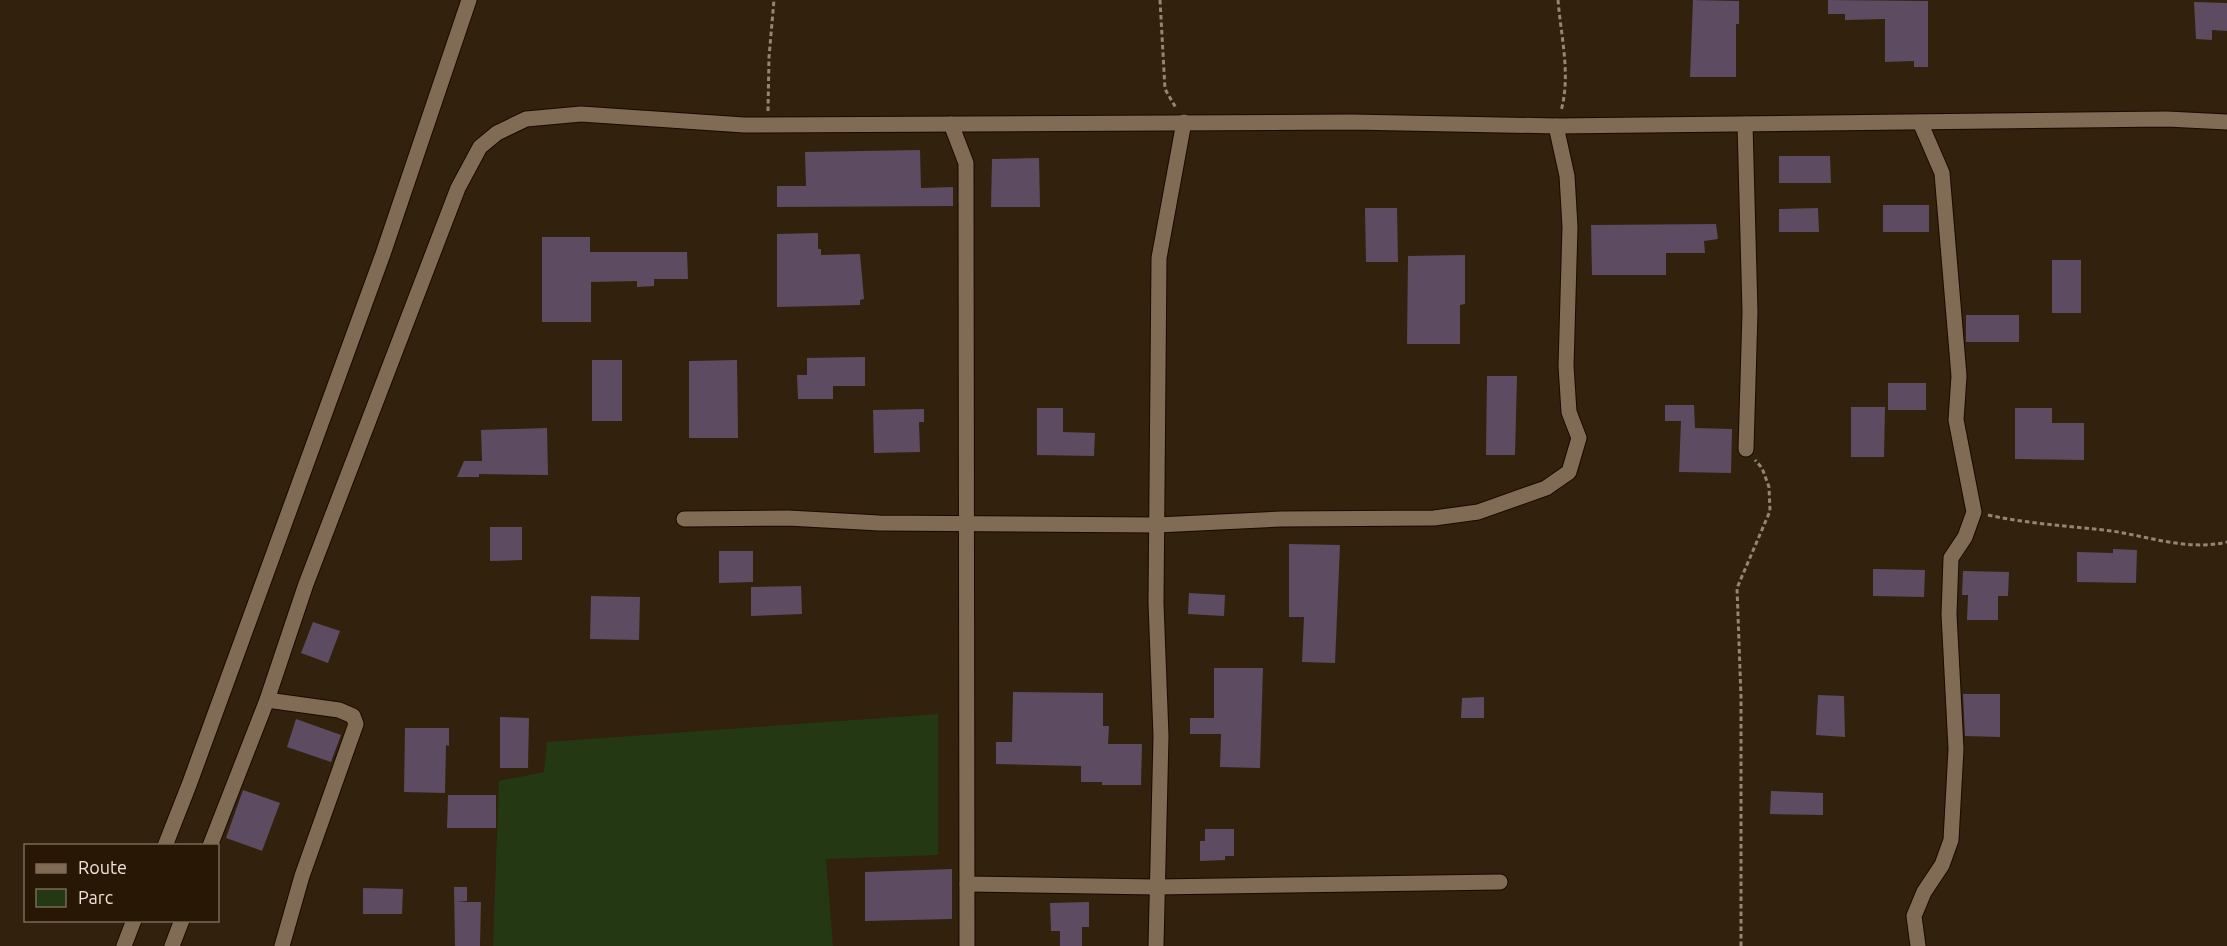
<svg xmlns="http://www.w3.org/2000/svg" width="2227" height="946" viewBox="0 0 2227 946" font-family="Ubuntu,sans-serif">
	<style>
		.green { fill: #253814 }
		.building { fill: #5d4b61 }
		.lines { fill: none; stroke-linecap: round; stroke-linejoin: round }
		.street-casing { stroke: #1a0900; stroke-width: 17 }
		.secondary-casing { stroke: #1a0900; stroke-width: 17 }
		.path { stroke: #948575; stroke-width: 3; stroke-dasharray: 4.5 3; stroke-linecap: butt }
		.street { stroke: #806b55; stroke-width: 15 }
		.secondary { stroke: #806b55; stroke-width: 15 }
	</style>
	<rect width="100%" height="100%" fill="#32210d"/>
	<polygon class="green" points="938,714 938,855 826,859 833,946 493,946 499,781 544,772 547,742"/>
	<g class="building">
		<polygon points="1693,0 1739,1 1739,24 1736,24 1736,77 1690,77"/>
		<polygon points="1828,0 1928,1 1928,67 1914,67 1914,61 1885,62 1885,19 1845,20 1845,14 1828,14"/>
		<polygon points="2194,2 2227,3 2227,31 2212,30 2212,40 2196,39"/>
		<polygon points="920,150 921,188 953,187 953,206 777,207 777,186 806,186 805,152"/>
		<polygon points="1779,156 1830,156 1831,183 1779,183"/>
		<polygon points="1039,158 1040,207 991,207 992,159"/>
		<rect x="1883" y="205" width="46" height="27"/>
		<polygon points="1365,208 1397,208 1398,262 1366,262"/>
		<polygon points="1818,208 1819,232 1779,232 1779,209"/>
		<polygon points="1716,224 1718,239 1704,241 1705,253 1666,253 1666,275 1592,275 1591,225"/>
		<polygon points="818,233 818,249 821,249 821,255 860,254 864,299 860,300 860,305 777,307 777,234"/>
		<polygon points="542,237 590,237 590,252 687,252 688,279 654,279 654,286 637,287 637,281 591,282 591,322 542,322"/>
		<polygon points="1465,255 1465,304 1460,305 1460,344 1407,344 1408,256"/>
		<rect x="2052" y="260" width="29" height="53"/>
		<rect x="1966" y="315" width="53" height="27"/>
		<polygon points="865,357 865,386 833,386 833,399 798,399 797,375 807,375 807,358"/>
		<rect x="592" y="360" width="30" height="61"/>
		<polygon points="737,360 738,438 689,438 689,361"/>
		<polygon points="1487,376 1517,376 1515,455 1486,455"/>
		<rect x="1888" y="383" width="38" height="27"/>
		<polygon points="1665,405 1694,405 1695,428 1732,429 1731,473 1679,472 1681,421 1665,421"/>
		<polygon points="1851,407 1885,407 1884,457 1851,457"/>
		<polygon points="1037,408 1063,408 1063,432 1095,433 1094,456 1037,455"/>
		<polygon points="2015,408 2052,408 2052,423 2084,423 2084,460 2015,459"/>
		<polygon points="924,409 924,422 919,422 920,452 874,453 873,410"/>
		<polygon points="547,428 548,475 479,474 479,477 457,477 464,461 482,461 481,430"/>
		<polygon points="490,527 522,527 522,560 490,561"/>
		<polygon points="1289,544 1340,545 1335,663 1302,662 1304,617 1289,617"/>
		<polygon points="2113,549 2137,550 2136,583 2077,582 2077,552 2113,553"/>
		<polygon points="719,551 753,551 753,582 719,583"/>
		<polygon points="1873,569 1925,570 1924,597 1873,596"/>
		<polygon points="1963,571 2009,572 2008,596 1998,596 1998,620 1967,620 1968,595 1962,595"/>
		<polygon points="801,586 802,614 751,616 751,587"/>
		<polygon points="1189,593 1225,595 1224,616 1188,614"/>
		<polygon points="591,596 640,597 639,640 590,639"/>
		<polygon points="313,622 340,631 328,663 301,653"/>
		<polygon points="1214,668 1263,668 1260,768 1220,767 1221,734 1190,734 1190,718 1214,718"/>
		<polygon points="1013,692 1103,693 1103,726 1109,726 1108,744 1142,744 1141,785 1102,785 1102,782 1081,782 1081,766 996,764 996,742 1012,742"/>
		<polygon points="1963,694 2000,694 2000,737 1965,736"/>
		<polygon points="1818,695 1844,696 1845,737 1816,735"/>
		<polygon points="1484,697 1484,718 1461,718 1462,698"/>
		<polygon points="500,717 529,718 528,768 500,768"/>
		<polygon points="296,719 341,735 331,762 287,747"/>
		<polygon points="405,728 449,728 449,746 446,745 445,793 404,792"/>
		<polygon points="243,790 280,803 262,851 226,838"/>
		<polygon points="1771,791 1823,793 1823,815 1770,814"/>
		<polygon points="448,795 496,795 496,828 447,828"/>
		<polygon points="1205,829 1234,829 1234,856 1225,856 1225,860 1200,861 1200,841 1205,841"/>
		<polygon points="952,869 952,919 865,921 865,872"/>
		<polygon points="454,887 467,887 467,901 456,902 481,902 480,946 455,946"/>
		<polygon points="363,888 403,889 402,914 363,914"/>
		<polygon points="1089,902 1089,927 1082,927 1082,946 1060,946 1060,931 1051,931 1050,903"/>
	</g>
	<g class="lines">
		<g class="street-casing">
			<g id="street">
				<polyline points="951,124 966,163 967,946"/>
				<polyline points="1745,124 1750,312 1746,449"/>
				<polyline points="684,519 788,518 879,523 1157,525 1281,519 1434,518 1478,512 1546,488 1569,472 1579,438 1569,412 1566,366 1570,227 1567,176 1556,126"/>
				<polyline points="267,700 339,710 353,716 356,724 302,876 282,946"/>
				<polyline points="210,846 267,700 306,584 458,188 480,147 497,133 526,119 581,114 744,125 1352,122 1556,126 2167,119 2227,122"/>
				<polyline points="967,884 1156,887 1500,882"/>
				<polyline points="172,946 182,920"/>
				<polyline points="1156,946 1161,736 1156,603 1159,258 1184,122"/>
				<polyline points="1918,946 1914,916 1924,892 1942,865 1951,840 1956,749 1949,614 1951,558 1965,537 1974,512 1956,420 1959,376 1942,173 1920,122"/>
			</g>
		</g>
		<g class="secondary-casing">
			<g id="secondary">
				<polyline points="165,846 189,785 383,254 469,0"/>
				<polyline points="124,946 134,920"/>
			</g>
		</g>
		<g class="path">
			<polyline points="1160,0 1165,89 1176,108"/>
			<path d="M 1558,0 C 1561,37 1571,75 1561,111"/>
			<polyline points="768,111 769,57 774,0"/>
			<path d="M 1988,515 C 2029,524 2070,526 2112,531 C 2150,537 2189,551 2227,542"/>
			<polyline points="1741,946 1741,697 1737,588 1770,511 1769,487 1762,468 1755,460"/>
		</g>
		<use href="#street" class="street"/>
		<use href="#secondary" class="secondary"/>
	</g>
	<rect x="24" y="844" width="195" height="78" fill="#281704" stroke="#786959" stroke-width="1.5"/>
	<rect x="36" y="864" width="30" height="9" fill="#806b55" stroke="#786959" stroke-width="1.5"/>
	<text x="78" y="874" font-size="18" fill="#f0e4d8">Route</text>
	<rect x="36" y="889" width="30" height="18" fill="#253814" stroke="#786959" stroke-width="1.5"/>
	<text x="78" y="904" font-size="18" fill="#f0e4d8">Parc</text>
</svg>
